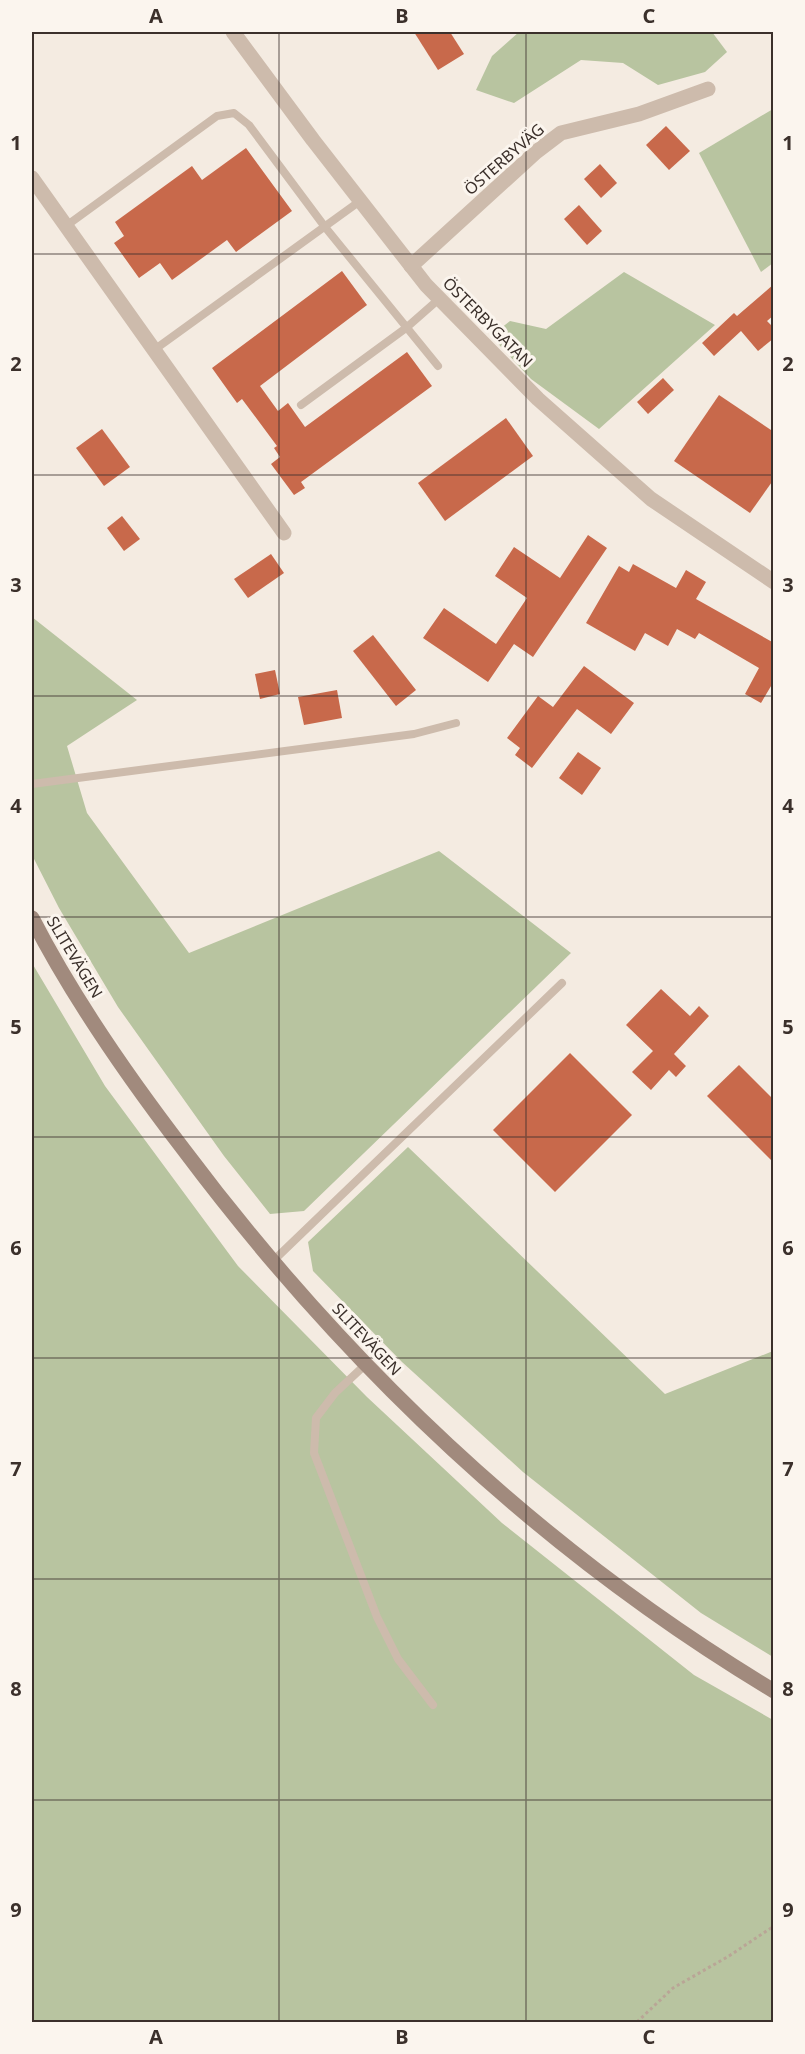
<svg xmlns="http://www.w3.org/2000/svg" width="805" height="2054" viewBox="0 0 805 2054" font-family="'Noto Sans',sans-serif">
	<style>
		.green { fill: #b8c4a0 }
		.building { fill: #c8694b }
		.lines { fill: none; stroke-linecap: round; stroke-linejoin: round }
		.path { stroke: #b9a596; stroke-width: 3; stroke-dasharray: 3 3; stroke-linecap: butt }
		.service { stroke: #cdbbac; stroke-width: 8 }
		.minor { stroke: #cdbbac; stroke-width: 15 }
		.secondary { stroke: #a18a7d; stroke-width: 15 }
		.grid { fill: none; stroke: #3b302b; stroke-width: 1.5; stroke-opacity: 0.55 }
		.labels { text-anchor: middle; dominant-baseline: central; stroke-width: 6; stroke-linejoin: round; paint-order: stroke }
		.street-label { font-size: 16px; fill: #3b302b; stroke: #fbf5ee }
		.neatline { fill: none; stroke: #3b302b; stroke-width: 2 }
		.grid-label { font-size: 20px; text-anchor: middle; font-weight: bold; fill: #3b302b }
	</style>
	<rect width="100%" height="100%" fill="#f4ebe1"/>
	<g class="green">
		<polygon points="519,32 712,32 727,52 705,72 658,85 623,63 581,60 514,103 476,90 492,56"/>
		<polygon points="773,109 773,263 761,272 699,153"/>
		<polygon points="624,272 715,325 599,429 531,379 491,336 510,321 546,329"/>
		<polygon points="32,617 137,700 67,746 87,813 189,953 439,851 571,953 304,1211 270,1214 224,1156 118,1007 59,908 32,855"/>
		<polygon points="32,963 105,1086 238,1266 367,1397 502,1523 694,1675 773,1720 773,2022 32,2022"/>
		<polygon points="408,1147 665,1394 773,1351 773,1657 701,1613 523,1472 402,1362 313,1271 308,1242"/>
	</g>
	<g class="building">
		<polygon points="414,32 450,32 464,54 438,70"/>
		<polygon points="666,126 690,151 669,170 646,145"/>
		<polygon points="246,148 292,211 236,252 227,240 172,280 160,263 139,278 114,243 124,236 115,222 192,166 202,180"/>
		<polygon points="600,164 617,183 601,198 584,179"/>
		<polygon points="579,205 602,231 587,245 564,219"/>
		<polygon points="342,271 367,305 260,386 278,411 288,403 305,427 407,352 432,386 301,482 305,488 294,495 271,464 280,457 274,448 277,446 242,399 237,403 212,368"/>
		<polygon points="774,284 774,315 767,321 774,328 774,338 758,351 741,331 714,356 702,343 734,313 737,316"/>
		<polygon points="663,378 674,390 648,414 637,402"/>
		<polygon points="719,395 774,432 774,479 750,513 674,461"/>
		<polygon points="506,418 533,456 445,521 418,483"/>
		<polygon points="102,429 130,467 104,486 76,448"/>
		<polygon points="122,516 140,539 124,551 107,528"/>
		<polygon points="588,535 607,548 533,657 514,644 488,682 423,638 444,608 496,644 527,598 495,576 514,547 560,578"/>
		<polygon points="271,554 284,573 248,598 234,579"/>
		<polygon points="633,564 676,588 686,570 706,582 696,599 774,643 774,681 761,703 745,694 759,668 699,633 695,639 677,629 668,646 645,633 635,651 586,623 619,566 629,572"/>
		<polygon points="373,635 416,690 396,706 353,651"/>
		<polygon points="584,666 634,703 611,734 577,709 532,768 515,755 520,748 507,738 538,696 553,707"/>
		<polygon points="275,670 280,694 260,699 255,674"/>
		<polygon points="337,690 342,718 304,725 298,697"/>
		<polygon points="578,752 601,768 582,795 559,778"/>
		<polygon points="661,989 690,1016 699,1006 709,1016 674,1054 686,1066 676,1077 669,1070 651,1090 632,1072 653,1051 626,1025"/>
		<polygon points="570,1053 632,1115 555,1192 493,1130"/>
		<polygon points="739,1065 774,1100 774,1163 707,1096"/>
	</g>
	<g class="lines">
		<polyline class="path" points="637,2022 673,1988 729,1956 774,1926"/>
		<g class="service">
			<polyline points="66,226 217,116 234,113 249,125 325,227 438,366"/>
			<polyline points="154,350 360,201"/>
			<polyline points="301,405 406,328 439,299"/>
			<polyline points="32,784 414,734 456,723"/>
			<polyline points="272,1262 562,983"/>
			<polyline points="365,1365 335,1393 316,1418 314,1453 377,1617 398,1659 433,1705"/>
		</g>
		<g class="minor">
			<polyline points="233,32 313,140 426,285 538,399 651,499 774,582"/>
			<polyline points="32,178 284,533"/>
			<polyline points="411,266 536,152 561,133 639,114 708,89"/>
		</g>
		<path class="secondary" d="M 32,918 C 74,1000 128,1077 184,1150 C 346,1366 541,1551 774,1691"/>
	</g>
	<path class="grid" d="M 279,32 L 279,2022M 526,32 L 526,2022M 32,254 L 774,254M 32,475 L 774,475M 32,696 L 774,696M 32,917 L 774,917M 32,1137 L 774,1137M 32,1358 L 774,1358M 32,1579 L 774,1579M 32,1800 L 774,1800"/>
	<g class="labels">
		<g class="street-label">
			<text transform="translate(504 159) rotate(-41)">ÖSTERBYVÄG</text>
			<text transform="translate(488 322) rotate(45)">ÖSTERBYGATAN</text>
			<text transform="translate(75 957) rotate(59)">SLITEVÄGEN</text>
			<text transform="translate(367 1339) rotate(47)">SLITEVÄGEN</text>
		</g>
	</g>
	<rect width="805" height="2054" fill="none" stroke="#fbf5ee" stroke-width="66"/>
	<rect x="33" y="33" width="739" height="1988" class="neatline"/>
	<g class="grid-label">
		<text x="156" y="23">A</text>
		<text x="402" y="23">B</text>
		<text x="649" y="23">C</text>
		<text x="16" y="150">1</text>
		<text x="788" y="150">1</text>
		<text x="16" y="371">2</text>
		<text x="788" y="371">2</text>
		<text x="16" y="592">3</text>
		<text x="788" y="592">3</text>
		<text x="16" y="813">4</text>
		<text x="788" y="813">4</text>
		<text x="16" y="1034">5</text>
		<text x="788" y="1034">5</text>
		<text x="16" y="1255">6</text>
		<text x="788" y="1255">6</text>
		<text x="16" y="1476">7</text>
		<text x="788" y="1476">7</text>
		<text x="16" y="1696">8</text>
		<text x="788" y="1696">8</text>
		<text x="16" y="1917">9</text>
		<text x="788" y="1917">9</text>
		<text x="156" y="2044">A</text>
		<text x="402" y="2044">B</text>
		<text x="649" y="2044">C</text>
	</g>
</svg>
